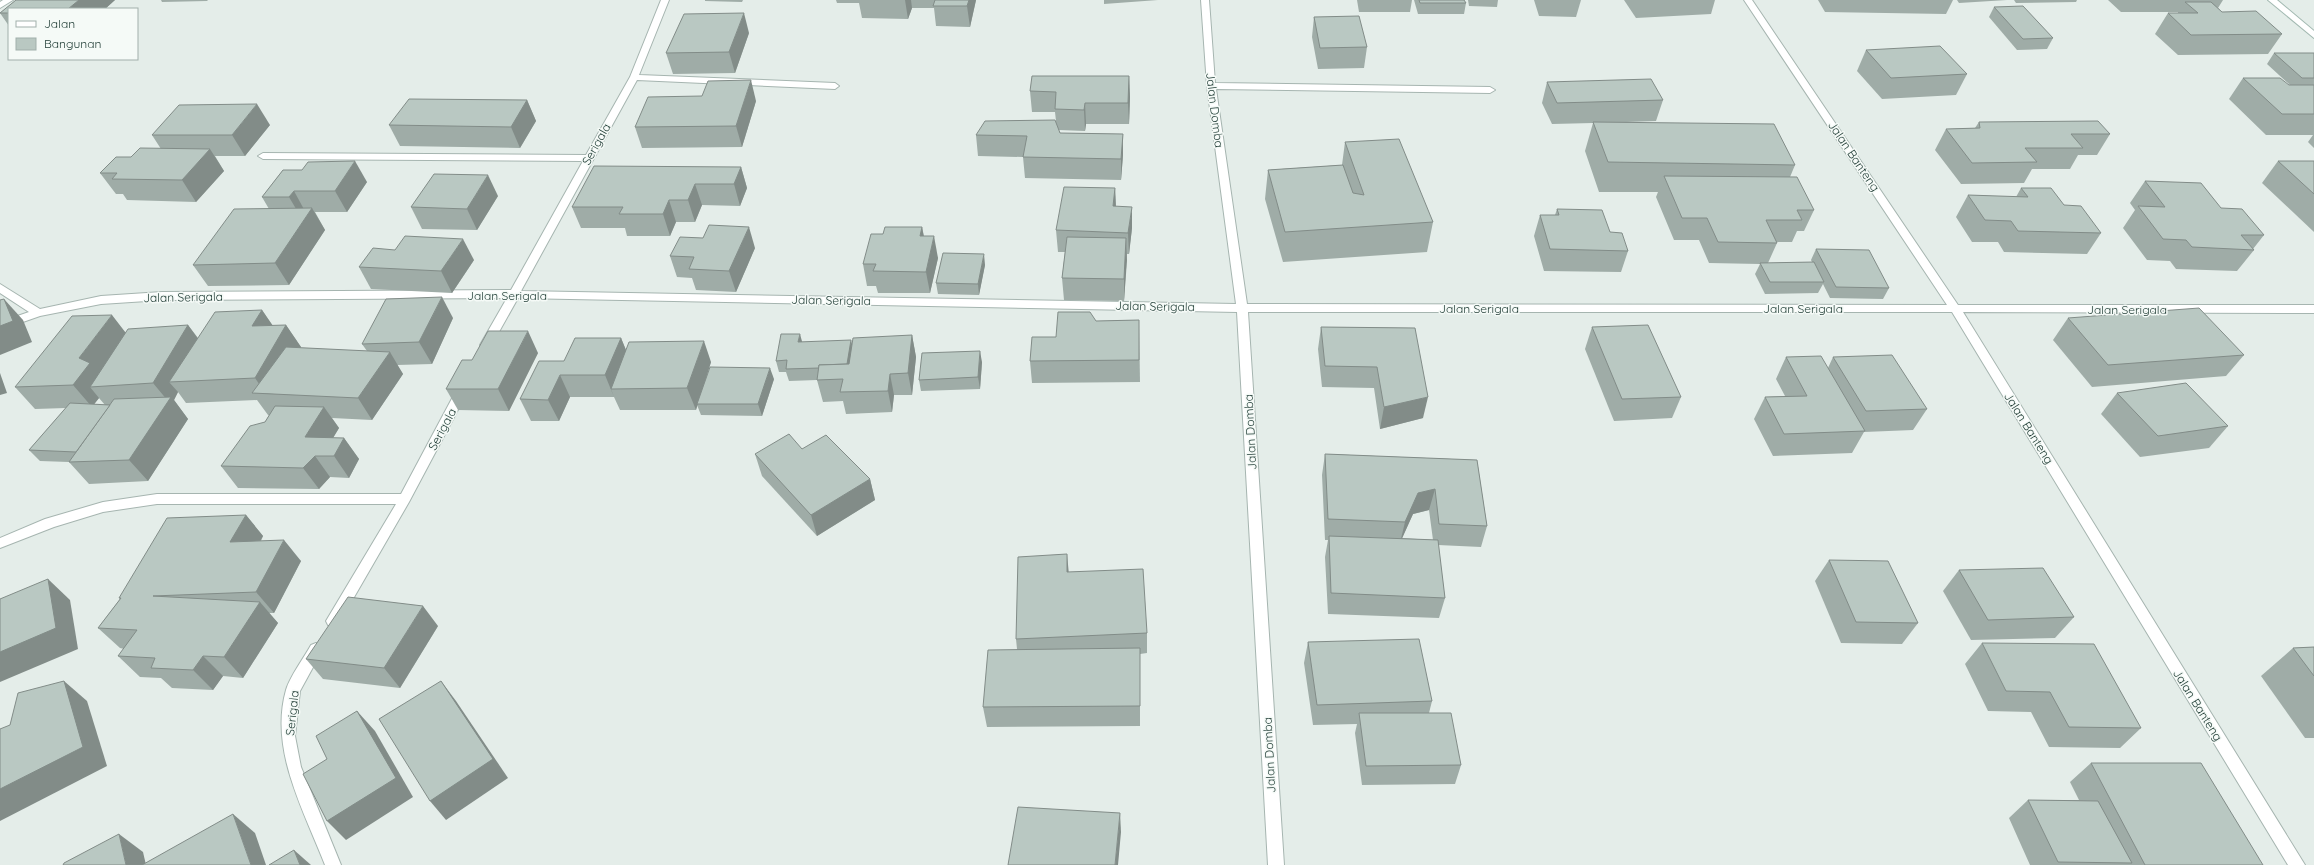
<svg xmlns="http://www.w3.org/2000/svg" width="2314" height="865" viewBox="0 0 2314 865" font-family="Quicksand,sans-serif">
	<style>
		.lines { fill: none; stroke-linecap: round; stroke-linejoin: round }
		.street-casing { stroke: #a6b5b0; stroke-width: 2 }
		.secondary-casing { stroke: #a2b9b1; stroke-width: 2 }
		.street { fill: #fff; fill-rule: evenodd }
		.secondary { fill: #fff; fill-rule: evenodd }
		.wall { fill: #9faca7; fill-rule: evenodd }
		.shaded-wall { fill: #828c88 }
		.building { fill: #b9c8c2; stroke: #828c88 }
		.labels { text-anchor: middle; dominant-baseline: central; stroke-width: 3; stroke-linejoin: round; paint-order: stroke }
		.street-label { font-size: 12px; fill: #233f38; stroke: #f5faf7 }
	</style>
	<rect width="100%" height="100%" fill="#e4ede9"/>
	<g class="lines">
		<g class="street-casing">
			<g id="street">
				<polygon points="3,0 13,0 0,8 0,2"/>
				<polygon points="661,0 669,0 639,75 835,83 839,86 835,89 637,80 521,291 1236,304 1207,86 1201,0 1209,0 1215,83 1490,87 1495,90 1490,93 1216,89 1247,304 1947,305 1744,0 1752,0 1958,305 2314,305 2314,313 1963,312 2305,865 2288,865 1952,312 1248,312 1284,865 1268,865 1237,312 518,298 490,348 486,349 480,345 507,298 162,300 101,304 40,316 0,330 0,322 29,312 0,293 0,284 40,309 101,296 162,292 511,290 583,161 263,159 258,156 263,153 586,155 630,77"/>
				<polygon points="463,385 469,389 409,502 338,625 333,627 328,625 326,621 396,504 157,504 103,512 54,527 0,548 0,538 45,519 103,502 157,494 401,494 457,389"/>
				<path d="M 316,643 L 321,645 L 323,649 L 300,691 L 295,736 L 301,767 L 341,865 L 325,865 C 304,811 269,750 286,690 C 290,676 304,658 311,645 Z"/>
			</g>
		</g>
		<g class="secondary-casing">
			<polygon id="secondary" points="2268,0 2277,0 2314,31 2314,38"/>
		</g>
		<use href="#street" class="street"/>
		<use href="#secondary" class="secondary"/>
	</g>
	<g class="wall">
		<polygon points="16,0 115,0 105,9 9,9 9,26 0,13"/>
		<polygon points="161,0 208,0 207,1 162,2"/>
		<polygon points="705,0 743,0 742,2 705,1"/>
		<polygon points="836,0 976,0 970,27 936,26 934,8 912,8 908,19 862,18 859,3 837,3"/>
		<polygon points="1104,0 1158,0 1104,4"/>
		<polygon points="1357,0 1412,0 1410,12 1359,12"/>
		<polygon points="1414,0 1464,0 1466,3 1464,14 1418,14"/>
		<polygon points="1468,0 1498,0 1497,7 1469,6"/>
		<polygon points="1534,0 1581,0 1576,17 1539,16"/>
		<polygon points="1624,0 1715,0 1711,14 1636,18"/>
		<polygon points="1818,0 1953,0 1946,14 1825,12"/>
		<polygon points="1957,0 2007,0 1959,3"/>
		<polygon points="2014,0 2077,0 2076,2 2016,3"/>
		<polygon points="2108,0 2223,0 2218,8 2222,12 2282,34 2268,54 2178,55 2155,34 2168,13 2178,13 2178,12 2121,12"/>
		<polygon points="1994,7 2053,38 2047,49 2017,50 1989,17"/>
		<polygon points="1314,17 1367,47 1364,68 1318,69 1312,37"/>
		<polygon points="749,33 735,73 673,74 666,53"/>
		<polygon points="1866,50 1967,74 1956,95 1882,99 1857,71"/>
		<polygon points="2274,53 2314,53 2314,148 2308,142 2313,135 2266,135 2229,99 2243,78 2290,85 2267,64"/>
		<polygon points="1129,76 1130,97 1129,124 1086,124 1085,131 1059,130 1060,133 1123,134 1123,155 1121,180 1025,178 1023,157 978,156 976,135 1056,121 1055,112 1032,112 1030,91"/>
		<polygon points="1547,82 1663,100 1656,121 1627,122 1795,165 1790,177 1814,210 1804,231 1797,231 1792,242 1777,242 1777,243 1768,263 1812,262 1811,260 1816,249 1889,288 1883,299 1830,298 1823,284 1818,293 1765,294 1755,274 1760,264 1709,263 1699,240 1674,240 1656,197 1658,192 1599,192 1585,151 1593,123 1552,124 1542,103"/>
		<polygon points="527,100 536,121 520,148 400,146 389,125"/>
		<polygon points="756,101 742,147 642,148 635,127"/>
		<polygon points="1979,122 2110,134 2097,155 2078,155 2070,169 2032,169 2024,183 1961,184 1935,150 1946,129 1975,128"/>
		<polygon points="270,125 245,156 215,156 224,171 196,202 127,200 123,194 116,194 100,173 131,157 161,149 152,135"/>
		<polygon points="1345,142 1433,222 1427,252 1283,262 1265,199 1268,170 1342,165"/>
		<polygon points="2278,161 2314,161 2314,232 2262,183"/>
		<polygon points="741,167 747,188 740,206 702,205 695,222 676,222 670,236 627,236 625,228 581,228 572,207"/>
		<polygon points="283,170 367,182 347,212 315,212 325,230 289,285 208,286 193,265 269,209 262,197"/>
		<polygon points="2145,181 2221,208 2264,235 2253,249 2254,250 2237,271 2176,269 2170,261 2147,260 2123,228 2135,210 2130,203"/>
		<polygon points="1115,188 1116,206 1132,228 1129,254 1127,254 1124,301 1064,300 1062,278 1065,252 1058,252 1056,230"/>
		<polygon points="2021,188 2064,205 2101,233 2087,254 2004,252 1998,242 1972,242 1956,217 1968,195 2016,197"/>
		<polygon points="498,196 477,230 422,229 411,207"/>
		<polygon points="1557,209 1610,232 1628,251 1621,272 1544,271 1534,236 1540,215 1555,215"/>
		<polygon points="922,227 924,236 938,258 930,293 878,293 876,286 867,286 863,264 883,234"/>
		<polygon points="755,248 736,292 696,290 692,278 677,277 670,256"/>
		<polygon points="474,260 452,293 371,289 359,267"/>
		<polygon points="985,265 979,295 938,294 936,283"/>
		<path d="M 262,310 L 273,326 L 286,325 L 301,347 L 300,348 L 367,351 L 362,344 L 453,318 L 432,364 L 397,365 L 403,374 L 372,420 L 332,418 L 339,428 L 333,438 L 344,438 L 359,459 L 349,478 L 330,477 L 319,489 L 238,488 L 221,466 L 265,422 L 269,415 L 268,415 L 257,400 L 186,403 L 178,392 L 174,400 L 188,419 L 148,481 L 89,484 L 69,462 L 40,461 L 29,450 L 66,408 L 35,409 L 15,387 L 126,332 L 188,325 L 198,338 ZM 99,398 L 105,405 L 94,404 Z"/>
		<polygon points="2068,318 2244,355 2226,376 2092,387 2053,340"/>
		<polygon points="1139,320 1140,382 1032,383 1030,361 1056,337 1096,321"/>
		<polygon points="1321,327 1415,328 1423,418 1380,429 1374,388 1322,387 1318,349"/>
		<polygon points="1592,327 1681,397 1672,418 1614,421 1585,349"/>
		<polygon points="912,335 916,357 912,395 894,395 892,412 846,414 843,401 823,402 817,380 789,381 786,372 779,372 776,361 803,342 852,345"/>
		<polygon points="621,338 626,350 711,362 707,375 774,379 762,416 701,415 697,405 696,410 620,410 614,397 570,397 559,421 531,421 520,399 564,361"/>
		<polygon points="538,353 509,411 458,410 446,389 472,360"/>
		<polygon points="1786,357 1828,368 1833,357 1927,409 1913,430 1864,432 1852,453 1773,456 1754,419 1765,397 1785,396 1776,379"/>
		<polygon points="982,362 980,389 921,391 919,380"/>
		<polygon points="2117,393 2228,426 2209,448 2140,457 2101,414"/>
		<polygon points="802,449 870,479 875,500 817,536 762,476 755,454"/>
		<path d="M 1325,454 L 1477,460 L 1487,526 L 1481,547 L 1438,545 L 1445,598 L 1439,618 L 1328,614 L 1325,557 L 1328,540 L 1325,540 L 1322,475 ZM 1429,510 L 1433,540 L 1402,538 L 1413,514 Z"/>
		<polygon points="246,515 263,536 261,541 301,561 274,613 269,613 278,623 243,678 223,676 213,690 172,688 161,678 140,677 118,656 124,649 120,648 98,628 120,599 119,598"/>
		<polygon points="1829,560 1918,623 1902,644 1841,643 1815,581"/>
		<polygon points="1959,570 2074,617 2055,638 1971,640 1943,591"/>
		<polygon points="1069,572 1147,633 1147,653 1140,654 1140,726 987,727 983,707 1017,649 1016,639"/>
		<polygon points="438,626 400,688 323,679 306,659"/>
		<polygon points="1308,642 1432,701 1429,713 1461,765 1455,784 1362,785 1355,733 1357,724 1313,725 1304,663"/>
		<polygon points="1982,643 2141,728 2120,748 2049,747 2031,712 1988,711 1965,664"/>
		<polygon points="2314,647 2314,738 2305,738 2261,676 2293,648"/>
		<polygon points="2091,763 2263,865 2030,865 2009,818 2028,800 2079,800 2070,782"/>
	</g>
	<g class="shaded-wall">
		<polygon points="79,0 115,0 105,9 68,9"/>
		<polygon points="905,0 911,0 912,8 908,19"/>
		<polygon points="969,0 976,0 970,27 967,6"/>
		<polygon points="744,13 749,33 735,73 729,52"/>
		<polygon points="1129,76 1130,97 1129,124 1128,103"/>
		<polygon points="751,80 756,101 742,147 736,126"/>
		<polygon points="527,100 536,121 520,148 511,127"/>
		<polygon points="1085,103 1086,124 1085,131 1084,110"/>
		<polygon points="257,104 270,125 245,156 232,135"/>
		<polygon points="1123,134 1123,155 1121,180 1121,159"/>
		<polygon points="210,149 224,171 196,202 182,180"/>
		<polygon points="355,161 367,182 347,212 335,191"/>
		<polygon points="741,167 747,188 740,206 734,184"/>
		<polygon points="488,175 498,196 477,230 467,209"/>
		<polygon points="695,184 702,205 695,222 688,200"/>
		<polygon points="1115,188 1116,210 1113,206"/>
		<polygon points="294,191 306,213 302,219 289,197"/>
		<polygon points="669,200 676,222 670,236 663,214"/>
		<polygon points="1132,207 1132,228 1129,254 1128,233"/>
		<polygon points="312,208 325,230 289,285 275,263"/>
		<polygon points="749,227 755,248 736,292 729,271"/>
		<polygon points="922,227 926,249 920,236"/>
		<polygon points="934,236 938,258 930,293 926,272"/>
		<polygon points="1126,238 1127,260 1124,301 1124,279"/>
		<polygon points="463,239 474,260 452,293 441,271"/>
		<polygon points="984,254 985,265 979,295 978,284"/>
		<polygon points="442,297 453,318 432,364 419,342"/>
		<polygon points="4,299 23,320 32,342 0,355 0,326"/>
		<polygon points="262,310 277,332 252,326"/>
		<polygon points="112,315 129,337 90,387 99,398 92,407 73,385 79,358"/>
		<polygon points="188,325 204,347 169,382 178,392 174,400 188,419 148,481 129,460 168,401 153,383"/>
		<polygon points="286,325 301,347 273,394 266,394 255,378"/>
		<polygon points="528,331 538,353 509,411 498,389"/>
		<polygon points="800,334 803,345 798,342"/>
		<polygon points="912,335 916,357 912,395 908,373"/>
		<polygon points="621,338 630,360 611,389 614,397 605,375"/>
		<polygon points="851,340 854,352 849,378 846,367"/>
		<polygon points="704,341 711,362 696,410 687,388"/>
		<polygon points="980,351 982,362 980,389 978,377"/>
		<polygon points="390,352 403,374 372,420 358,398"/>
		<polygon points="770,368 774,379 762,416 758,404"/>
		<polygon points="0,373 7,393 0,395"/>
		<polygon points="890,374 894,395 892,412 888,391"/>
		<polygon points="560,375 570,397 559,421 548,400"/>
		<polygon points="1428,397 1423,418 1380,429 1384,407"/>
		<polygon points="324,407 339,428 322,456 305,437"/>
		<polygon points="344,438 359,459 349,478 334,456"/>
		<polygon points="315,456 330,477 319,489 303,468"/>
		<polygon points="870,479 875,500 817,536 811,515"/>
		<polygon points="1435,489 1429,510 1413,514 1400,543 1405,522 1418,493"/>
		<polygon points="246,515 263,536 248,563 230,542"/>
		<polygon points="284,540 301,561 274,613 256,592"/>
		<polygon points="1067,554 1069,575 1067,572"/>
		<polygon points="48,579 70,600 78,649 0,682 0,652"/>
		<polygon points="260,602 278,623 243,678 224,657"/>
		<polygon points="423,606 438,626 400,688 384,668"/>
		<polygon points="203,656 223,676 213,690 193,670"/>
		<polygon points="64,681 87,701 107,766 0,821 0,789"/>
		<polygon points="441,681 456,701 508,778 446,820 430,801"/>
		<polygon points="357,711 375,731 413,797 346,840 327,821"/>
		<polygon points="1120,813 1121,832 1118,865 1115,865"/>
		<polygon points="233,814 255,833 266,865 251,865"/>
		<polygon points="119,834 143,852 146,865 126,865"/>
		<polygon points="294,850 311,865 300,865"/>
	</g>
	<g class="building">
		<polygon points="16,0 79,0 68,9 9,9 9,13 0,13"/>
		<polygon points="935,0 969,0 967,6 933,6"/>
		<polygon points="1419,0 1464,0 1466,3 1420,3"/>
		<polygon points="2185,2 2211,2 2222,12 2256,11 2282,34 2191,35 2168,13 2198,13"/>
		<polygon points="2023,6 2053,38 2023,39 1994,7"/>
		<polygon points="744,13 729,52 666,53 684,14"/>
		<polygon points="1359,16 1367,47 1320,48 1314,17"/>
		<polygon points="1940,46 1967,74 1891,78 1866,50"/>
		<polygon points="2274,53 2314,53 2314,78 2302,78"/>
		<polygon points="1032,76 1129,76 1128,103 1085,103 1084,110 1055,109 1056,92 1030,91"/>
		<polygon points="2243,78 2280,78 2289,85 2314,85 2314,114 2282,114"/>
		<polygon points="1651,79 1663,100 1557,103 1547,82"/>
		<polygon points="751,80 736,126 635,127 648,97 702,96 708,81"/>
		<polygon points="409,99 527,100 511,127 389,125"/>
		<polygon points="257,104 232,135 152,135 179,105"/>
		<polygon points="1055,120 1060,133 1123,134 1121,159 1023,157 1027,136 976,135 985,121"/>
		<polygon points="2098,121 2110,134 2071,134 2083,148 2025,148 2037,162 1972,163 1946,129 1980,128 1979,122"/>
		<polygon points="1593,122 1774,124 1795,165 1608,162"/>
		<polygon points="1399,139 1433,222 1285,232 1268,170 1343,165 1353,193 1364,195 1345,142"/>
		<polygon points="140,148 210,149 182,180 112,179 117,173 100,173 116,157 131,157"/>
		<polygon points="355,161 335,191 294,191 289,197 262,197 283,170 302,170 308,162"/>
		<polygon points="2278,161 2314,161 2314,194"/>
		<polygon points="594,166 741,167 734,184 695,184 688,200 669,200 663,214 619,214 623,207 572,207"/>
		<polygon points="434,174 488,175 467,209 411,207"/>
		<polygon points="1664,176 1797,177 1814,210 1797,210 1802,220 1766,220 1777,243 1718,242 1707,218 1682,218"/>
		<polygon points="2145,181 2201,183 2221,208 2242,209 2264,235 2241,235 2254,250 2192,247 2186,240 2163,239 2138,206 2165,207"/>
		<polygon points="1064,187 1115,188 1113,206 1132,207 1128,233 1056,230"/>
		<polygon points="2021,188 2051,188 2064,205 2081,206 2101,233 2018,231 2011,221 1985,220 1968,195 2028,197"/>
		<polygon points="312,208 275,263 193,265 234,209"/>
		<polygon points="1557,209 1602,210 1610,232 1622,233 1628,251 1550,249 1540,215 1559,215"/>
		<polygon points="709,225 749,227 729,271 689,269 694,257 670,256 680,237 703,238"/>
		<polygon points="885,227 922,227 920,236 934,236 926,272 873,271 876,264 863,264 871,234 883,234"/>
		<polygon points="405,236 463,239 441,271 359,267 373,248 395,250"/>
		<polygon points="1067,237 1126,238 1124,279 1062,278"/>
		<polygon points="1816,249 1869,250 1889,288 1836,287"/>
		<polygon points="943,253 984,254 978,284 936,283"/>
		<polygon points="1814,262 1824,282 1770,282 1760,263"/>
		<polygon points="442,297 419,342 362,344 386,299"/>
		<polygon points="4,299 13,321 0,326 0,300"/>
		<polygon points="2199,308 2244,355 2108,365 2068,318"/>
		<polygon points="262,310 252,326 286,325 255,378 169,382 215,312"/>
		<polygon points="1058,312 1090,312 1096,321 1139,320 1139,360 1030,361 1032,337 1056,337"/>
		<polygon points="112,315 79,358 90,363 73,385 15,387 72,316"/>
		<polygon points="188,325 153,383 90,387 128,329"/>
		<polygon points="1648,325 1681,397 1622,399 1592,327"/>
		<polygon points="1321,327 1415,328 1428,397 1384,407 1377,367 1325,366"/>
		<polygon points="488,331 528,331 498,389 446,389 462,360 472,360"/>
		<polygon points="781,334 800,334 798,342 851,340 847,364 819,365 819,368 786,369 787,360 776,361"/>
		<polygon points="912,335 908,373 890,374 888,391 840,392 843,379 817,380 819,365 849,364 853,338"/>
		<polygon points="575,338 621,338 605,375 560,375 548,400 520,399 539,361 564,361"/>
		<polygon points="704,341 687,388 611,389 629,342"/>
		<polygon points="286,347 390,352 358,398 252,393"/>
		<polygon points="980,351 978,377 919,380 922,353"/>
		<polygon points="1892,355 1927,409 1866,411 1833,357"/>
		<polygon points="1821,356 1865,431 1784,434 1765,397 1807,396 1786,357"/>
		<polygon points="710,367 770,368 758,404 697,404"/>
		<polygon points="2186,383 2228,426 2158,436 2117,393"/>
		<polygon points="171,397 129,460 69,462 114,399"/>
		<polygon points="70,403 110,405 76,452 29,450"/>
		<polygon points="275,406 324,407 305,437 344,438 334,456 315,456 303,468 221,466 250,426 265,422"/>
		<polygon points="789,434 802,449 826,435 870,479 811,515 755,454"/>
		<polygon points="1325,454 1477,460 1487,526 1439,524 1435,489 1418,493 1405,522 1328,519"/>
		<polygon points="246,515 230,542 284,540 256,592 153,596 260,602 224,657 203,656 193,670 151,668 155,658 118,656 137,630 98,628 121,598 119,598 167,518"/>
		<polygon points="1329,536 1438,540 1445,598 1331,593"/>
		<polygon points="1067,554 1067,572 1143,569 1147,633 1016,639 1018,557"/>
		<polygon points="1829,560 1888,561 1918,623 1856,622"/>
		<polygon points="2043,568 2074,617 1988,620 1959,570"/>
		<polygon points="48,579 56,628 0,652 0,599"/>
		<polygon points="348,597 423,606 384,668 306,659"/>
		<polygon points="1419,639 1432,701 1317,705 1308,642"/>
		<polygon points="1982,643 2094,644 2141,728 2069,727 2050,692 2006,691"/>
		<polygon points="2314,647 2314,676 2293,648"/>
		<polygon points="1140,648 1140,706 983,707 988,650"/>
		<polygon points="64,681 83,747 0,789 0,729 10,725 18,693"/>
		<polygon points="441,681 493,759 430,801 379,719"/>
		<polygon points="357,711 396,778 327,821 303,774 327,759 316,736"/>
		<polygon points="1359,713 1451,713 1461,765 1366,766"/>
		<polygon points="2091,763 2201,763 2263,865 2145,865"/>
		<polygon points="2028,800 2098,801 2132,863 2058,862"/>
		<polygon points="1018,807 1120,813 1115,865 1008,865"/>
		<polygon points="233,814 251,865 142,865"/>
		<polygon points="119,834 126,865 63,865 64,863"/>
		<polygon points="294,850 300,865 269,865"/>
	</g>
	<g class="labels">
		<g class="street-label">
			<text transform="translate(1215 110) rotate(83)">Jalan Domba</text>
			<text transform="translate(596 144) rotate(-61)">Serigala</text>
			<text transform="translate(1854 156) rotate(56)">Jalan Banteng</text>
			<text x="507" y="295">Jalan Serigala</text>
			<text transform="translate(183 297) rotate(-1)">Jalan Serigala</text>
			<text transform="translate(831 300) rotate(1)">Jalan Serigala</text>
			<text transform="translate(1155 306) rotate(1)">Jalan Serigala</text>
			<text x="1479" y="308">Jalan Serigala</text>
			<text x="1803" y="308">Jalan Serigala</text>
			<text x="2127" y="309">Jalan Serigala</text>
			<text transform="translate(2029 428) rotate(58)">Jalan Banteng</text>
			<text transform="translate(442 429) rotate(-62)">Serigala</text>
			<text transform="translate(1250 432) rotate(-93)">Jalan Domba</text>
			<text transform="translate(2198 705) rotate(58)">Jalan Banteng</text>
			<text transform="translate(292 713) rotate(-84)">Serigala</text>
			<text transform="translate(1269 755) rotate(-93)">Jalan Domba</text>
		</g>
	</g>
	<rect x="8" y="8" width="130" height="52" fill="#f5faf7" stroke="#a1afab"/>
	<rect x="16" y="21" width="20" height="6" fill="#ffffff" stroke="#a1afab"/>
	<text x="44" y="28" font-size="12" fill="#233f38">Jalan</text>
	<rect x="16" y="38" width="20" height="12" fill="#b9c8c2" stroke="#a1afab"/>
	<text x="44" y="48" font-size="12" fill="#233f38">Bangunan</text>
</svg>
